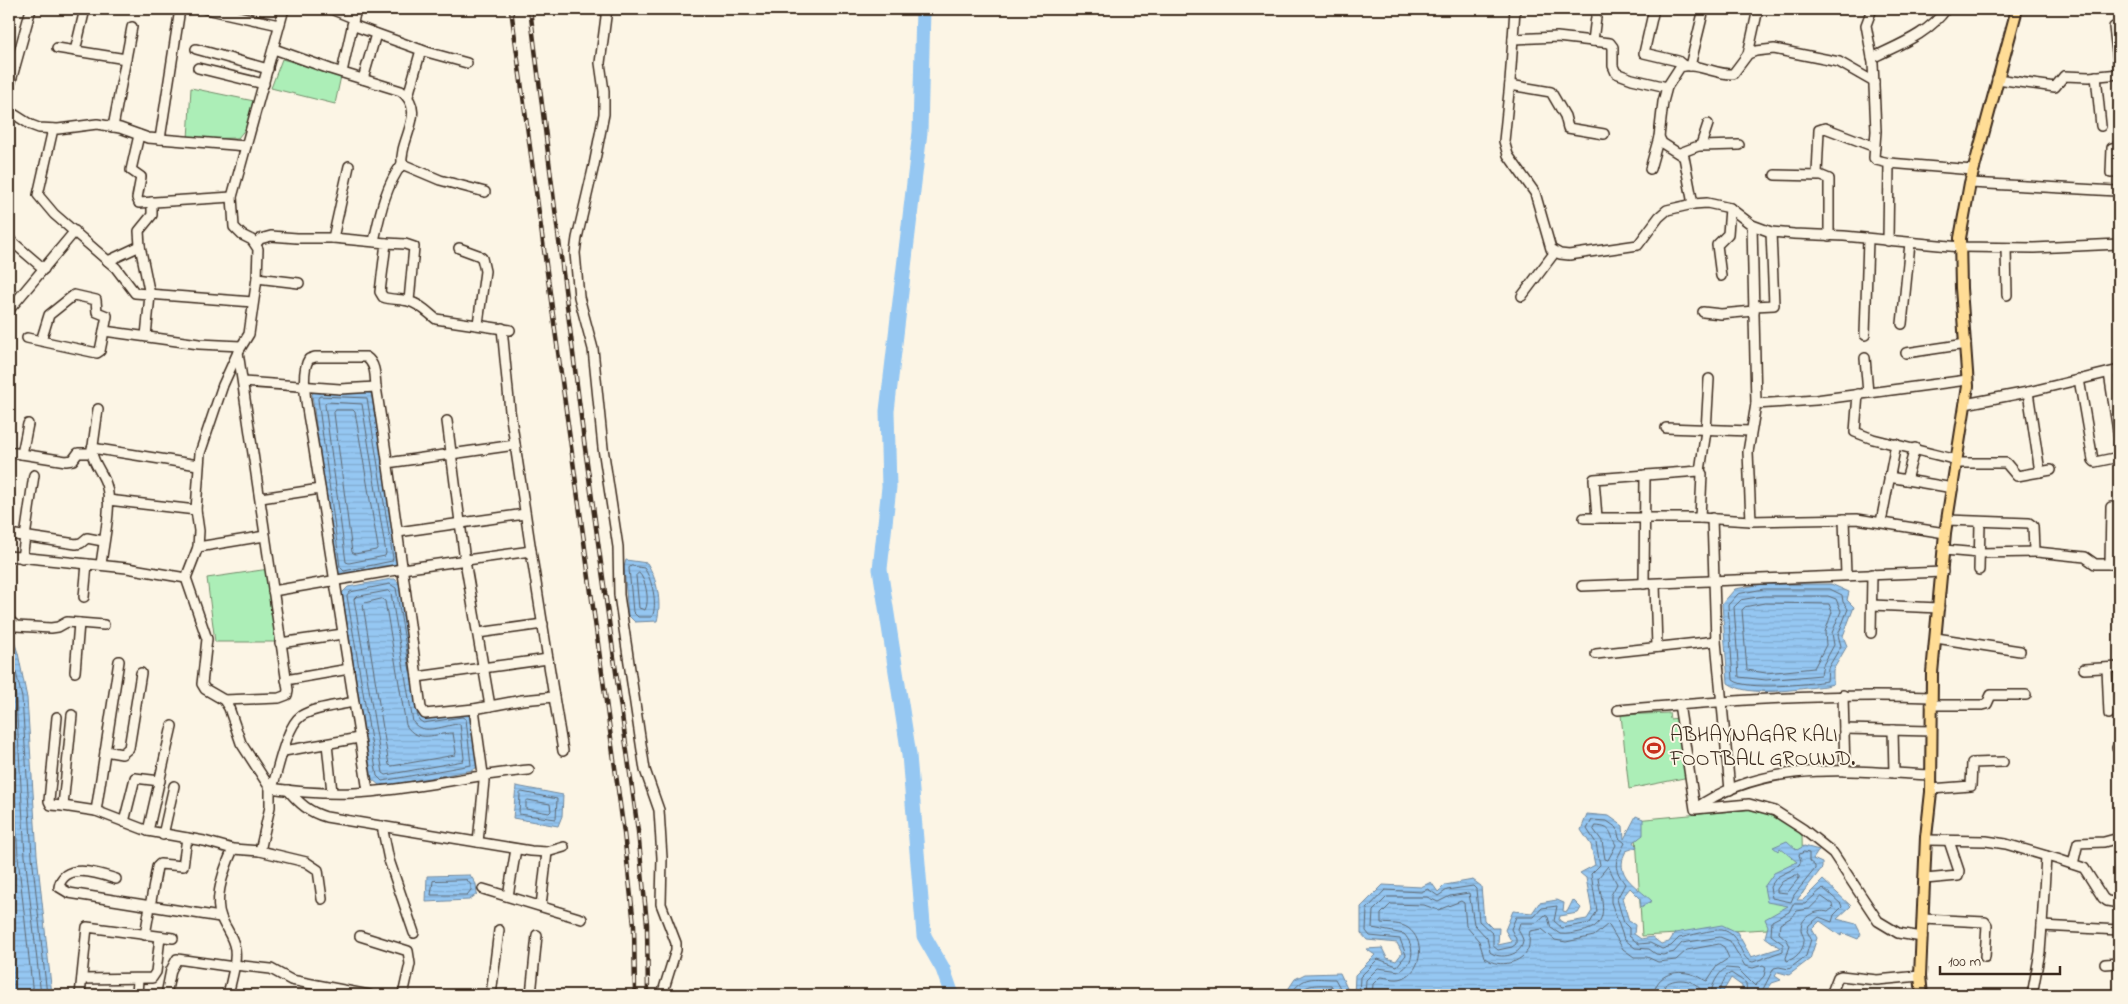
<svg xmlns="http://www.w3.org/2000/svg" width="2128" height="1004" viewBox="0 0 2128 1004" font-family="'Indie Flower',sans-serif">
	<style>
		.garden { fill: #aceeb7; stroke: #748c6a }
		.water { fill: url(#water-rules); stroke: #71889d }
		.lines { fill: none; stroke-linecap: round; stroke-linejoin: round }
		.shore { stroke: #5f6973; stroke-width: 1 }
		.river { stroke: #95c7f2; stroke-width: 15 }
		.minor-casing { stroke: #3b2a1e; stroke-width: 12 }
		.major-casing { stroke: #3b2a1e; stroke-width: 14 }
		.minor { stroke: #fcf5e5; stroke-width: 9 }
		.major { stroke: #ffdd96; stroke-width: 10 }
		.rail-casing { stroke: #3b2a1e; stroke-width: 4.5 }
		.rail { stroke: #fcf5e5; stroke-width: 2.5; stroke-dasharray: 8; stroke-linecap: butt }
		.labels { text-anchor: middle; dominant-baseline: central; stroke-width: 4; stroke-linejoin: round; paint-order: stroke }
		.poi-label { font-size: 21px; fill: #3b2a1e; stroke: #fcf5e5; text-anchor: start }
	</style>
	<defs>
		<pattern id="water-rules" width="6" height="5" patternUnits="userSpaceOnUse" patternTransform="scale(1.25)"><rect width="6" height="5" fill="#95c7f2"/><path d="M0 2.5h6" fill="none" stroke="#81abcf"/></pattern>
	</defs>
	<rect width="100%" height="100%" fill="#fcf5e5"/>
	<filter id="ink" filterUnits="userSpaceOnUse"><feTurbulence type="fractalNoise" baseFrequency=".02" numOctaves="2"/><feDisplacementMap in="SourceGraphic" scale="10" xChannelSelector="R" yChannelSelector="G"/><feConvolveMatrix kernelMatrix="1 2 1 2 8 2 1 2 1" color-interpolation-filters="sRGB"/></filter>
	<g filter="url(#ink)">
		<g class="garden">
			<polygon points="282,59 341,76 335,104 271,88"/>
			<polygon points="191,88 254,101 246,128 238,138 188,139"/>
			<polygon points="269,569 277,642 215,642 207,578"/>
			<polygon points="1669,713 1670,719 1678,718 1689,777 1629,789 1621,715"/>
			<polygon points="1765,808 1802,833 1803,893 1767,929 1642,936 1635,820"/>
		</g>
		<g class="water">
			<polygon points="315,391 371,392 399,561 396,565 340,576 335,568 312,394"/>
			<path d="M 626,560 L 647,563 C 657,579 662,602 657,621 L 635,622 L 628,615 L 624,567 Z"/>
			<polygon points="391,579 395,579 402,587 423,718 464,712 472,717 477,767 473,770 385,786 380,786 372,779 342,593 348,587"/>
			<path d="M 1763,584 L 1831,584 L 1849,592 L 1847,600 L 1854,607 L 1843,636 L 1847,646 L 1833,670 L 1833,684 L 1826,686 C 1800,688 1750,699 1728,683 L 1722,604 L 1735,589 Z"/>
			<polygon points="9,627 18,653 27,698 37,855 52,995 9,995"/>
			<polygon points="516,786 563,795 562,816 558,826 513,818"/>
			<path d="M 1587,814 L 1609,816 L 1623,826 L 1624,839 L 1636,816 L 1643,819 L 1643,835 L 1634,842 L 1637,847 L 1626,851 C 1613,875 1635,885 1652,901 L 1641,907 L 1640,898 L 1630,888 L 1622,898 L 1629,921 L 1635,925 L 1634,934 L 1641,939 L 1652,937 L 1661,944 L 1669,942 L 1675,933 L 1722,925 L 1737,932 L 1751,957 L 1780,948 L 1765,937 L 1768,926 L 1765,919 L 1788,906 L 1767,902 L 1764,887 L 1774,873 L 1797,862 L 1780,848 L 1778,851 L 1773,847 L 1787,841 L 1797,850 L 1804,846 L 1819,850 L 1813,859 L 1822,863 L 1822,868 L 1797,900 L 1803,900 L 1823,880 L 1851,906 L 1837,919 L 1856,924 L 1861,934 L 1858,939 L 1843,933 L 1841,936 L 1820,921 L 1812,929 L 1817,938 L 1810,959 L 1789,975 L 1778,972 L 1775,976 L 1781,980 L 1772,983 L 1764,995 L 1742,995 L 1742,986 L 1731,978 L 1721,995 L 1674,991 L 1672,995 L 1354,995 L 1355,975 L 1375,955 L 1366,949 L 1382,948 L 1387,958 L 1396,961 L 1402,953 L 1397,943 L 1367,940 L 1361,933 L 1361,907 L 1383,885 L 1421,887 L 1431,882 L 1438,892 L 1445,885 L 1473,880 L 1481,886 L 1484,920 L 1492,928 L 1499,928 L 1498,945 L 1512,942 L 1505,930 L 1513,911 L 1532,913 L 1539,903 L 1557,900 L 1564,903 L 1563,911 L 1567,912 L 1573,900 L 1581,908 L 1578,913 L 1560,916 L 1559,920 L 1564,923 L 1587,919 L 1592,911 L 1586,878 L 1580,873 L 1595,865 L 1591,845 L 1581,830 Z"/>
			<polygon points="470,875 476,884 477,894 469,900 426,902 427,876"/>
			<polygon points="1340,973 1350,995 1271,995 1271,994 1285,994 1295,979 1305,974"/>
		</g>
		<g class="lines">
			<g class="shore">
				<polygon points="320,396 367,398 393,558 392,561 344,571 340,567 318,399"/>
				<polygon points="327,402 362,404 386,553 385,556 349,563 346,562 325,405"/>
				<polygon points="336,410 353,410 355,412 378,547 376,550 355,554 352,552 334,413"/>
				<path d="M 632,566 L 644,568 C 652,579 658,604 652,617 L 638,617 L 633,612 L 629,568 Z"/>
				<path d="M 639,573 C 646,579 650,602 645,610 L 639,608 L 636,576 Z"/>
				<path d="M 1764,589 L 1830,589 L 1842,595 L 1843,602 L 1848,609 L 1838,635 L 1841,646 L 1828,668 L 1827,681 C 1809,684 1746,691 1733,680 L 1728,605 L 1738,594 Z"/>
				<path d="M 388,591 L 391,593 L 413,722 C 423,737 446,724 460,724 L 464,758 L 463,761 L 386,775 L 383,773 L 354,599 L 356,597 Z"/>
				<polygon points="1764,596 1828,596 1836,599 1841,611 1832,633 1834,645 1823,665 1821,675 1766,680 1739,677 1734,607 1741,600"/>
				<path d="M 382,599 L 385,601 L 406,725 C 417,744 436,733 453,733 L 456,752 L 455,755 L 392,766 L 389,765 L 363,605 L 365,603 Z"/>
				<polygon points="1765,603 1829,604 1832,612 1825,632 1826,645 1814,668 1766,673 1747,670 1742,610 1745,607"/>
				<polyline points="9,642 22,698 32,856 47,995"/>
				<polyline points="9,665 16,699 25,856 41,995"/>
				<polyline points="410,671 396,588 390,584 350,592 347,596 377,776 382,781 471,765 466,719 462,717 423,723 419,720 417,713"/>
				<polyline points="9,700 18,857 33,995"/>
				<polygon points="522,792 557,799 556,819 519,814 520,794"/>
				<polygon points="528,800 550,804 551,811 549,813 526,809 526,802"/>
				<path d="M 1596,826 C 1613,827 1609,833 1616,845 L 1608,860 L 1605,859 L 1602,841 L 1594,830 Z"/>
				<polygon points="1804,852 1809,853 1809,861 1815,866 1815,869 1794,895 1791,902 1772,898 1770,887 1777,877 1799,866 1801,861 1799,855"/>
				<polygon points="1796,875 1799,875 1799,878 1787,893 1777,892 1777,889 1782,882"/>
				<polygon points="467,880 471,885 471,890 467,895 431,895 433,881"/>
				<path d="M 1822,897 L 1832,904 L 1833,908 L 1828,912 C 1817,909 1801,916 1801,929 C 1801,934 1805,937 1804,941 C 1804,950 1795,959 1787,961 L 1786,958 L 1790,946 L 1787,940 L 1779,933 L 1780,924 L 1792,917 L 1797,911 L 1809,909 Z"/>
				<path d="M 1290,995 C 1304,974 1312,979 1335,979 L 1344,995"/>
				<path d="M 1298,995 C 1306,983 1317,985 1331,985 L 1337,995"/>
				<path d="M 1359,995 L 1360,977 L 1378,959 L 1397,966 L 1406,955 L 1400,939 L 1370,936 L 1366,931 L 1367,909 L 1385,890 L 1421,892 L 1428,889 L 1438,896 L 1447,890 L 1473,886 L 1476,889 L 1479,921 L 1493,934 L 1493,946 L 1498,950 L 1512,947 L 1516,944 L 1516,939 L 1511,929 L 1516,917 L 1534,917 L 1542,908 L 1557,906 L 1554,921 L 1562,928 L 1590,923 L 1597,911 L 1591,874 L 1600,865 L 1596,843 L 1587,829 L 1592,820 L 1607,821 L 1617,828 L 1619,838 L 1625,843 C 1616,861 1611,865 1625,884 L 1617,899 L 1624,923 L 1629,928 L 1629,936 L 1639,944 L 1650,943 L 1662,949 L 1671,946 L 1679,938 C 1690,936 1711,929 1722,930 C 1741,933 1739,960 1753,962 L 1783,951 L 1783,944 L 1771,935 L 1772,921 L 1789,912 L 1793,904 L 1805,904 L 1823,888 L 1841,904 L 1842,907 L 1834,915 L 1832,922 L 1819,917 L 1809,925 L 1807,931 L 1811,939 L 1806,956 L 1789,969 L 1779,967 L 1774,968 L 1760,995"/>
				<path d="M 1365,995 L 1366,980 L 1378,968 L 1400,971 C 1415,963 1415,946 1404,934 L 1372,928 L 1373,911 L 1387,897 L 1427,897 L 1438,902 L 1450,896 L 1469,893 L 1474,924 L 1487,938 L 1490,952 C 1499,960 1523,956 1523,940 C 1522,936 1519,932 1518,929 L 1520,923 L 1536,923 L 1545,915 L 1548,917 L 1551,928 L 1560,934 C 1567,935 1574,933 1580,932 C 1613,926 1601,901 1598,878 L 1608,866 L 1617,884 L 1611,895 L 1611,902 L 1624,939 L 1635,948 L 1649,949 L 1656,954 L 1663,955 L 1674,952 L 1682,943 L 1720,937 L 1730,941 L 1745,966 L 1753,968 L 1763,965 L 1766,967 L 1764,976 L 1755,986 L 1738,969 L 1726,968 C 1718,973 1711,986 1711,995"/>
				<path d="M 1372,995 L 1373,984 L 1380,977 C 1387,977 1395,981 1403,978 C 1423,970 1425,940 1408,928 C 1401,923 1390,924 1381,923 L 1381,914 L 1391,904 L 1424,905 L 1438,910 L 1461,901 L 1464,903 L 1466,926 L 1479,941 L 1484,957 C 1495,968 1519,965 1527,951 C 1531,944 1528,937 1530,931 L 1542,929 L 1555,940 L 1566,942 L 1594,936 L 1608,924 L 1623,949 L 1634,957 L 1647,957 L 1658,962 L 1676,960 L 1687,950 L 1719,944 L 1724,947 L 1729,958 L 1717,966 L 1707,981 C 1703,980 1701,977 1697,976 C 1679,968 1655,973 1654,995"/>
				<path d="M 1662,995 L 1665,985 C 1676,976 1700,979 1702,995"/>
				<polyline points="1717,995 1726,976 1731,973 1746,983 1747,995"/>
			</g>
			<polyline class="river" points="923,9 920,132 887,411 889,487 880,569 909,755 924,936 943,969 952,995"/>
			<g class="minor-casing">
				<g id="minor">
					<polyline points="206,9 279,25"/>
					<polyline points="331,9 353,18"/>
					<polyline points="607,9 600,63 604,91 604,114 594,165 577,238 575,253 579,297 593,349 603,448 618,547 619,595 640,737 645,770 659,810 662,858 661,904 676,943 676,950 662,995"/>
					<polyline points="1515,9 1510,82 1504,141 1508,155 1535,193 1551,249 1560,254 1569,255 1638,245 1659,217 1667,210 1693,204 1707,203 1730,208 1752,225 1771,232 1794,234 1844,236 1960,247 2034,248 2119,244"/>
					<polyline points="1654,9 1644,53 1678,61 1684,66"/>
					<polyline points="1872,9 1866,25 1873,63 1876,131 1874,158 1876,160 1889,163 1888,241"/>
					<polyline points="352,25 427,52 467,63"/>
					<polyline points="2114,27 2119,69"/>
					<polyline points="1513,39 1557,37 1610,43 1613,47 1613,66 1616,73 1632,79 1667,87"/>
					<polyline points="1593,41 1597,9"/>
					<polyline points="57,48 126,59"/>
					<polyline points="196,49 268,69"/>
					<path d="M 274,49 L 330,69 L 401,91 C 428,112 399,138 402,164 L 440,180 L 485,192"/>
					<polyline points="75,51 85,9"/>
					<polyline points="1748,54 1758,9"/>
					<path d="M 1872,58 C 1898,45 1929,34 1946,9"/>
					<polyline points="1690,66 1704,9"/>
					<polyline points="198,68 264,84"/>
					<polyline points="342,72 356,9"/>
					<polyline points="2096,76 2101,126"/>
					<polyline points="363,79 376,34"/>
					<polyline points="1997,79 2055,87 2064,76 2089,77 2119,74"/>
					<polyline points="1510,85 1551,92 1565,116 1568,128 1604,134"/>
					<polyline points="9,88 31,9"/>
					<polyline points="408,96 421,50"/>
					<polyline points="9,111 31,125 39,128 58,129 97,124 120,128 148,138 246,146"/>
					<polyline points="113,127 132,27"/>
					<polyline points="53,129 38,195 54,214 116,268 135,293 253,302"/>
					<polyline points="139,135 131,170 141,177 137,198 139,203 232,197"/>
					<polyline points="160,139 180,9"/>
					<polyline points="1700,146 1739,145"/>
					<polyline points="1680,153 1701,145 1708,124"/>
					<polyline points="1889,163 1973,170"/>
					<polyline points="1650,169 1659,137"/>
					<polyline points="2111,173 2112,148 2119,146"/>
					<polyline points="1775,175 1819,176"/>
					<polyline points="1970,183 2116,191"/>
					<path d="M 1693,204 L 1684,157 L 1662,143 L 1659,137 L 1663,102 L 1667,87 L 1680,67 C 1697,62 1716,75 1733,74 L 1748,54 L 1756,51 L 1774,49 L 1839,62 L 1874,82"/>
					<polyline points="1752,225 1756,404"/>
					<polyline points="1829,236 1829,179 1817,174 1819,130 1825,128 1875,147"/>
					<polyline points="333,238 349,166"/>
					<polyline points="9,239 44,269"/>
					<path d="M 374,241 C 380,214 385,187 402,164"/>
					<polyline points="386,243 405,244 414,247 409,301"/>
					<path d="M 256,244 L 260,239 L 271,236 L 297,238 L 333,238 L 386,243 L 380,292 L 383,297 C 391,300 400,299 408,301 C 420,304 427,312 436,319 L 510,330"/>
					<polyline points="459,248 478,255 482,258 485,271 478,324"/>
					<polyline points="2006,248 2007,295"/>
					<polyline points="108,261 140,246"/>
					<polyline points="1721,276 1717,245 1728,234 1730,208"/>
					<polyline points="257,278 299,283"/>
					<polyline points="1522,296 1555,252"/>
					<polyline points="1754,306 1774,305 1771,232"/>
					<polyline points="9,310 75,231"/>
					<polyline points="1703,312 1721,314 1754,311"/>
					<polyline points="1902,324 1910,243"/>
					<polyline points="502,328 510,411 531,551"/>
					<polyline points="104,331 199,344 241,346"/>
					<polyline points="1865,335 1868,239"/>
					<polyline points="146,336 150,295 140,246 139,231 152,215 152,202"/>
					<polyline points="27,338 97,353 100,351 107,316 97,312 96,300 74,295 49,315 41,341"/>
					<polyline points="1906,353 1966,344"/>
					<polyline points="1865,358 1868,393"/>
					<polyline points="2109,373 2119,438"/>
					<polyline points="2079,379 2093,460 2095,462 2119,457"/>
					<path d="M 243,382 L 340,389 L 376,387 C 393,494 407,601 421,708 L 425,714 L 474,709 L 484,781 L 478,842"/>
					<polyline points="2028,392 2040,472"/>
					<polyline points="1858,394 1855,432 1873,439 1957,460"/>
					<polyline points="1965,404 2028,392 2119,370"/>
					<path d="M 98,409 L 92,453 C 94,466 105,475 107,488 C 112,506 103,545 101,565"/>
					<polyline points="447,421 465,561 490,706"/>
					<polyline points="1666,428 1750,431"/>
					<polyline points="92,448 198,465"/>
					<polyline points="9,452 66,461 73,460 78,453 92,453"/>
					<polyline points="22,454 28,424"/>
					<polyline points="387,463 515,445"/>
					<polyline points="1957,463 2006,463 2017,476 2051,470"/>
					<polyline points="1700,471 1706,431 1709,379"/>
					<polyline points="1889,477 1953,488"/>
					<polyline points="1906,480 1915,448"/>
					<polyline points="261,498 320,489"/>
					<polyline points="108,500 196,510"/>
					<polyline points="1584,518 1700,518 1751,521 1857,519 1945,533"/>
					<polyline points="1597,518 1594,479 1699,471 1702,474 1700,518"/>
					<polyline points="1712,518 1716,641 1730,790"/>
					<polyline points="1844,519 1846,575"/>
					<polyline points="1947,520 2029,523 2033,526 2034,550 2037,552 2085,557 2095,564 2119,564"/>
					<polyline points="1751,521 1748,452 1756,404 1816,400 1967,380"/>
					<polyline points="1881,522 1896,444"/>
					<polyline points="398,532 525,514"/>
					<polyline points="9,534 76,544 81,543 87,538 103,541"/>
					<polyline points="198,547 265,536"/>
					<polyline points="1944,550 1979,553 2036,552"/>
					<polyline points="9,556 127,568 186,578"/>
					<polyline points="22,558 34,475"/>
					<polyline points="2110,564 2111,507"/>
					<polyline points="1979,570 1980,523"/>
					<polyline points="1644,584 1645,475"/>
					<polyline points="1655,584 1657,647"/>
					<polyline points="1582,586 1943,572"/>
					<polyline points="273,591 402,569 531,551 554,697 522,700 474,709"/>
					<polyline points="84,597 87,564"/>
					<polyline points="1872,605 1939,608"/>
					<polyline points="9,620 16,626 51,628 58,627 67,622 104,625"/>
					<polyline points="478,633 543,624"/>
					<polyline points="1871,633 1872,574"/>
					<polyline points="1936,638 2020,651"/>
					<polyline points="280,643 343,634"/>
					<polyline points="1596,654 1716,641"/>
					<polyline points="2107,668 2109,714"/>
					<polyline points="2084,669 2119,667"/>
					<polyline points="75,672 79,623"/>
					<polyline points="417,677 548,659"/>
					<polyline points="286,680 349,669"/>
					<polyline points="1843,695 1845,771"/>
					<polyline points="554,697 563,751"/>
					<polyline points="224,700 279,698 287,695 288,690 238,352"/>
					<polyline points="1679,704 1695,809 1749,804 1775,811 1803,829 1833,853 1878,921 1898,933 1922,937"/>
					<polyline points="1931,705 1983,705 1987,704 1991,695 2026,695"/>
					<path d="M 1618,710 C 1722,701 1826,693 1931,697"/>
					<polyline points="72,715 63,806 96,811 148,831"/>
					<polyline points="57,717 49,801 51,805 63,806"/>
					<polyline points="172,726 148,831 204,841 233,849 260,851 306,862 318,870 322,899"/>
					<polyline points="1844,729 1931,731"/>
					<polyline points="1893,730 1894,773"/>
					<polyline points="327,744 332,792"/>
					<polyline points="2117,748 2119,747"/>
					<polyline points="105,751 122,754 129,748 141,673"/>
					<polyline points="284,751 359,738"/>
					<path d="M 270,788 C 297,792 326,794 354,793 C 413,790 470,775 529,770"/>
					<path d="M 272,788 C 278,771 286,726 301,716 C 315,707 337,706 353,702"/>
					<polyline points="1931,789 1971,786 1972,763 2003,762"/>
					<path d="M 288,790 C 300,804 309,812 326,817 L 531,851 L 547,852 L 564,847"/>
					<path d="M 368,791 L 313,443 C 310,423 298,375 309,359 L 315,357 L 366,357 C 376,364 375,376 376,387"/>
					<path d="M 1696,808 C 1766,759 1851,771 1931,775"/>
					<polyline points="96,811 119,661"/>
					<polyline points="124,822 135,778 160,781"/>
					<polyline points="382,826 389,860 414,933"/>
					<polyline points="163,835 174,786"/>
					<polyline points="1927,840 1986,841 2006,844 2057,859 2084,868 2103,898 2107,901 2119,903"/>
					<polyline points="260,851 270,807 270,788 241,743 229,708 224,700 205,689 202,684 207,639 186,578 198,547 199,531 196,510 200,453 223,385 238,352 249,334 257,278 258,249 252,240 242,235 234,227 232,197 284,9"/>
					<polyline points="2073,864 2078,843 2104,842 2119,838"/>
					<path d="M 116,879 C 100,874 64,861 59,887 L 69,893 L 220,917"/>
					<polyline points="1925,879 1958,876 1959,871 1949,841"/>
					<polyline points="483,889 582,919"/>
					<polyline points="508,896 516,849"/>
					<polyline points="541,906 547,852"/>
					<polyline points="1923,919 1985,922 1987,925 1985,957"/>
					<polyline points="2042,926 2046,856"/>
					<polyline points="145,935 157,867 160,864 183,866 187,838"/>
					<polyline points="360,936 408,951 410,964 403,995"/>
					<polyline points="2105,964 2119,963"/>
					<polyline points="234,965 271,969 291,980 369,995"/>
					<polyline points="82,979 152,978 156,972 160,937"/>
					<polyline points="80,995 87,927 173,938"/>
					<polyline points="137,995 138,979"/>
					<polyline points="166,995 171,970 177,959 234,967"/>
					<path d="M 228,995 C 231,980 237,964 235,949 C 233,936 225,928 221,917 C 213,897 225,867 233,849"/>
					<polyline points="491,995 499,930"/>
					<polyline points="531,995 537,935"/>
					<polyline points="1831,995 1838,977 1841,976 1877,980 1920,976"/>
					<polyline points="2032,995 2040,952 2042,926 2119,930"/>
				</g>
			</g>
			<g class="major-casing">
				<polyline id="major" points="1922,995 1920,976 1926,837 1931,792 1932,673 1945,533 1968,386 1961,288 1960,238 1970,183 2017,9"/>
			</g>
			<use href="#minor" class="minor"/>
			<use href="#major" class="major"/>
			<g class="rail-casing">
				<g id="rail">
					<polyline points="511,9 624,833 634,925 635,995"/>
					<polyline points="530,9 584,441 638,831 647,924 648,995"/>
				</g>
			</g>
			<use href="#rail" class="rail"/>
		</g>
	</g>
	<defs>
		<g id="stadium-ring" transform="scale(1.125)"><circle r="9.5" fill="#fcf5e5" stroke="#c8321e" stroke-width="1.5"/><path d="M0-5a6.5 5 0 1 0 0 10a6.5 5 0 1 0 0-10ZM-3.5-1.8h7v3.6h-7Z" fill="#c8321e"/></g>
	</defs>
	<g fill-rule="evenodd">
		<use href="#stadium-ring" x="1654" y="748"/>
	</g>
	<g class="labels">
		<g class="poi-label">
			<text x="1670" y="736">ABHAYNAGAR KALI<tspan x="1670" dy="24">FOOTBALL GROUND.</tspan></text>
		</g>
	</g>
	<rect width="2128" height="1004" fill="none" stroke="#fcf5e5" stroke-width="30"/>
	<rect x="15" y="15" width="2098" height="974" fill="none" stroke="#3b2a1e" stroke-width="2" filter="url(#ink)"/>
	<path d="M1940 966v8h120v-8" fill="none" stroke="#3b2a1e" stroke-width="2.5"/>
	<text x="1948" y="966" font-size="15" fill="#3b2a1e" stroke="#fcf5e5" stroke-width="4" paint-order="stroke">100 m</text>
</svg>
